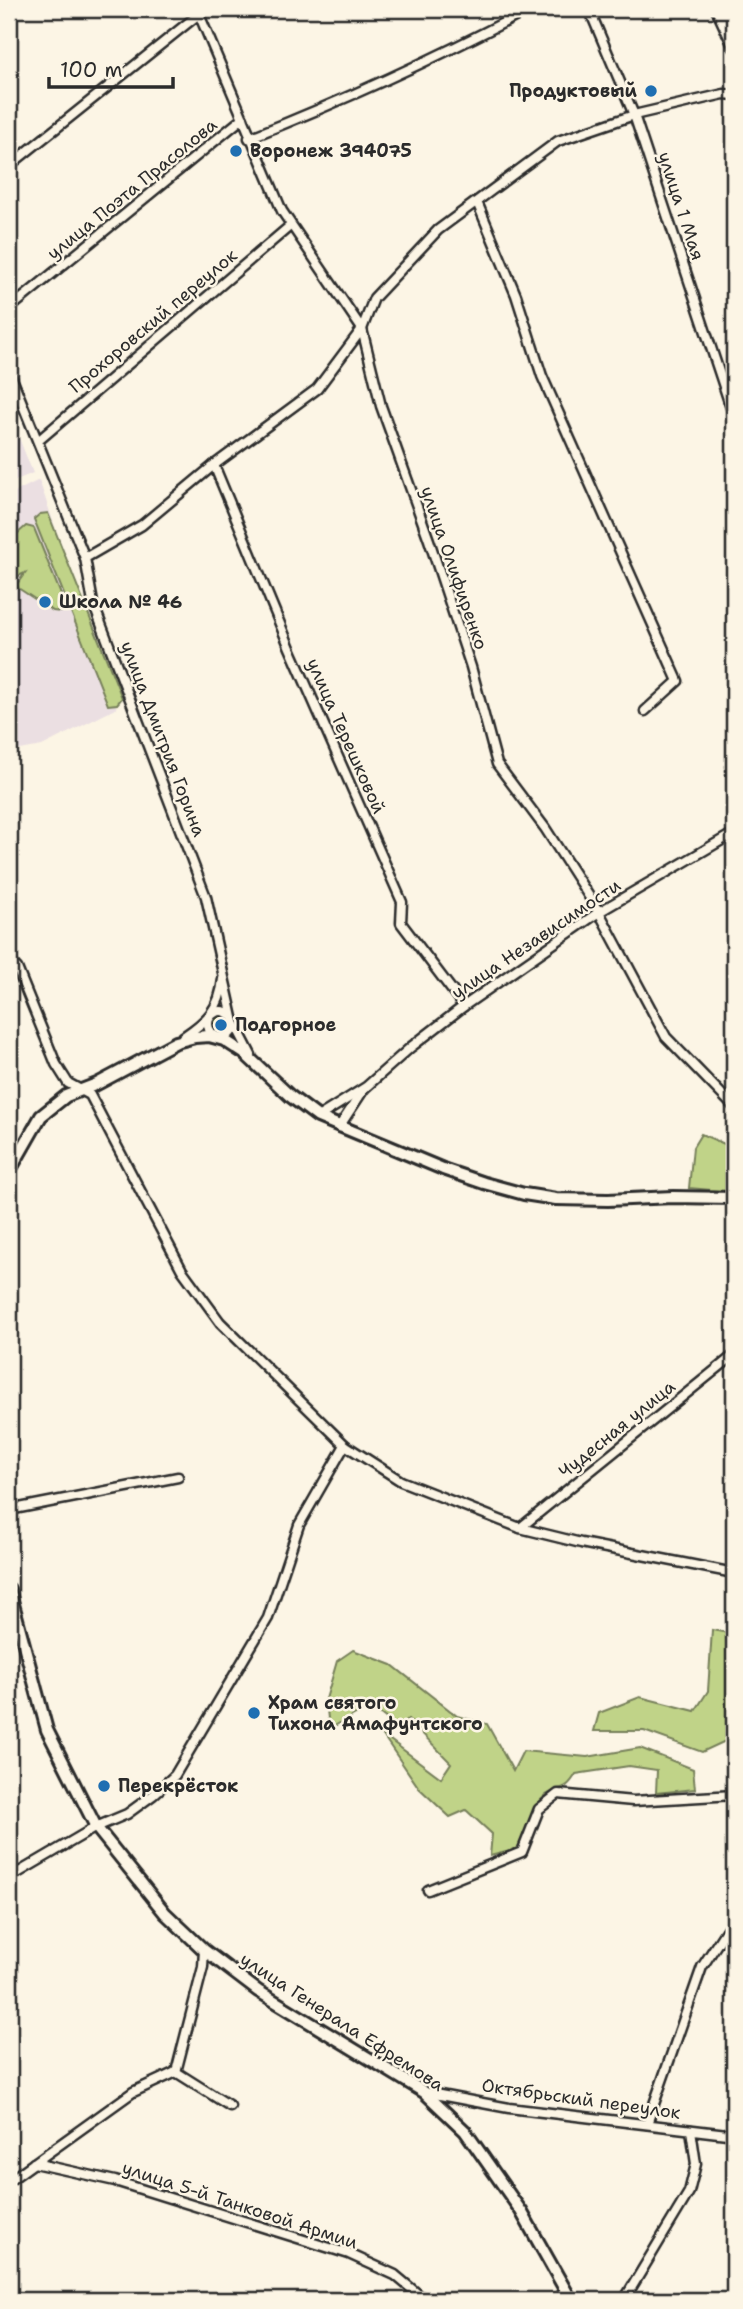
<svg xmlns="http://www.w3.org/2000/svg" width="743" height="2309" viewBox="0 0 743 2309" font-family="'Shantell Sans',sans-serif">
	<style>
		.built { fill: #ebdfe2 }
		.green { fill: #c0d388; stroke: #767f5a; stroke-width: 2 }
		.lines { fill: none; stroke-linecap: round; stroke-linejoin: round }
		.street-casing { stroke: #2b2b2b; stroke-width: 13 }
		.secondary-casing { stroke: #2b2b2b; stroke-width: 16 }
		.street { stroke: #fcf5e5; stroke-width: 8 }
		.secondary { stroke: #fcf5e5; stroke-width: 10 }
		.poi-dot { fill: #1f6fb2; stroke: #fcf5e5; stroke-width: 2.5 }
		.labels { text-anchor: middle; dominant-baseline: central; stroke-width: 5; stroke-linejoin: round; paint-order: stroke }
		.poi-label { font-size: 18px; font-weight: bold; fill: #2b2b2b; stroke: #fcf5e5; text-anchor: start }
		.street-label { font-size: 18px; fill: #2b2b2b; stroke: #fcf5e5 }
	</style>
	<rect width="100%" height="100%" fill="#fcf5e5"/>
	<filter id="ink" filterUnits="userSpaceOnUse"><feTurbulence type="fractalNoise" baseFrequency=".0143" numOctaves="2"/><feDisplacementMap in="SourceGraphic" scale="14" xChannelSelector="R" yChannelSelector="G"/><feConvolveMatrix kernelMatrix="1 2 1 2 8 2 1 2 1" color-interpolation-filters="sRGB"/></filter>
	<g filter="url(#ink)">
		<g class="built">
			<polygon points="9,413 33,473 9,483"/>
			<polygon points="39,480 117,708 42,746 9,752 9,495"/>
		</g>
		<g class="green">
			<polygon points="48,513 122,698 117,704 108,705 34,519 40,514"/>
			<polygon points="26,526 34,528 66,607 61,612 53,611 18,588 17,584 25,573 9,580 9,541"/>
			<circle cx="221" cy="1024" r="10"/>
			<polygon points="701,1134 734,1148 734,1192 689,1188 693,1147"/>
			<polygon points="712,1630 734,1634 734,1737 702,1752 644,1731 594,1731 599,1713 640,1697 695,1711 708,1691"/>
			<path d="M 353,1650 L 392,1665 L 457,1716 L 487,1724 L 513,1771 L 523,1751 L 587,1757 L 640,1748 L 693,1769 L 695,1789 L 656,1793 L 657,1770 L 629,1766 L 576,1774 C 564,1794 561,1784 546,1795 C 533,1804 524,1835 518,1849 L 490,1856 L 492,1834 L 466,1810 L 450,1817 L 419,1788 L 382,1734 L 441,1778 L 451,1763 L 408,1719 L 396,1726 L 370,1706 L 329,1729 L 326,1699 L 337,1661 Z"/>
		</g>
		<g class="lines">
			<g class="street-casing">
				<g id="street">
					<polyline points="199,9 199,14 282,211 362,329 381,406 429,540 471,667 497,764 545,828 599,912 666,1037 734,1107"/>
					<polyline points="589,9 634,115 734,417"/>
					<polyline points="716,9 734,48"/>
					<polyline points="721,16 734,10"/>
					<path d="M 249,138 C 345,100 439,57 530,9"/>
					<polyline points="9,166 199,14"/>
					<polyline points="477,202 516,295 542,376 678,681 645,711"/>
					<polyline points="9,309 243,118"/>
					<polyline points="9,371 85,558"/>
					<polyline points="38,441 290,226"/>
					<polyline points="214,465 290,648 402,902 401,923 464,1006"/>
					<polyline points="9,960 17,968 56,1064 68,1083 90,1095 182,1270 220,1322 345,1445 401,1481 520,1528 581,1543 734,1573"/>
					<circle cx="221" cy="1024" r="13"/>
					<path d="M 183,1037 C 207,1021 220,1009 223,979"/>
					<polyline points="251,1055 234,1022 206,897 93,603 85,558 142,525 214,465 317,389 362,329 374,298 438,230 558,141 634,115 724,94 734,95"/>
					<polyline points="318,1117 366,1087 411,1047 464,1006 599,912 734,833"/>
					<polyline points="339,1127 364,1089"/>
					<polyline points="9,1510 178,1477"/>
					<polyline points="520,1528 734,1355"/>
					<polyline points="9,1878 96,1827 127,1814 153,1795 175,1775 268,1618 299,1525 345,1445"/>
					<polyline points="428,1890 522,1852 539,1809 558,1794 633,1801 734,1795"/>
					<polyline points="176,2072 203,1967 204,1950"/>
					<polyline points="424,2092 509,2108 727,2134 734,2133"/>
					<polyline points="647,2124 702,1967 734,1918"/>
					<polyline points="34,2163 115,2181 349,2254 395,2275 425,2300"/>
					<polyline points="9,2181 133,2092 176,2072 230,2106"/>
					<polyline points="624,2300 689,2192 696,2164 691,2130"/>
				</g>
			</g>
			<g class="secondary-casing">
				<g id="secondary">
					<polyline points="9,1172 41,1116 66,1096 97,1084 176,1042 195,1037 209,1036 224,1040 244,1053 290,1096 318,1117 443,1169 484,1183 524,1194 556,1199 608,1200 673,1197 734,1198"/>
					<polyline points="9,1589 47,1730 96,1827 165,1913 204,1950 258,1991 424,2092 465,2131 521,2211 571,2300"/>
				</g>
			</g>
			<use href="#street" class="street"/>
			<use href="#secondary" class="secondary"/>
		</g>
	</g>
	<g class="poi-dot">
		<circle cx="651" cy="91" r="7"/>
		<circle cx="236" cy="151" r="7"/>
		<circle cx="45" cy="602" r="7"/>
		<circle cx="221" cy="1025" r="7"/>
		<circle cx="254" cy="1713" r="7"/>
		<circle cx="104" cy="1786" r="7"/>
	</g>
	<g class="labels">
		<g class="poi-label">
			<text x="637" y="91" text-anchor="end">Продуктовый</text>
			<text x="250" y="151">Воронеж 394075</text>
			<text x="59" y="602">Школа № 46</text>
			<text x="235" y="1025">Подгорное</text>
			<text x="268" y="1703">Храм святого<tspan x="268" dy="21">Тихона Амафунтского</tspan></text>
			<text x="118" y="1786">Перекрёсток</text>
		</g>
		<g class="street-label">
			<text transform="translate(132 189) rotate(-39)">улица Поэта Прасолова</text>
			<text transform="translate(681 206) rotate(72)">улица 1 Мая</text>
			<text transform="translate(153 321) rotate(-40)">Прохоровский переулок</text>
			<text transform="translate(454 568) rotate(71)">улица Олифиренко</text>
			<text transform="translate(346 736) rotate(66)">улица Терешковой</text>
			<text transform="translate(163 739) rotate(69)">улица Дмитрия Горина</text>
			<text transform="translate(536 939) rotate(-34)">улица Независимости</text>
			<text transform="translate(617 1429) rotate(-39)">Чудесная улица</text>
			<text transform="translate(342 2022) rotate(33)">улица Генерала Ефремова</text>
			<text transform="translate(581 2099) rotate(8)">Октябрьский переулок</text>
			<text transform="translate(240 2205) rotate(18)">улица 5-й Танковой Армии</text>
		</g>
	</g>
	<rect width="743" height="2309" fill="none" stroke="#fcf5e5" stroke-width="35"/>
	<rect x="18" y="18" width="708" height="2274" fill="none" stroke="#2b2b2b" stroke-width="2.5" filter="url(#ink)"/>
	<path d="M49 77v10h124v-10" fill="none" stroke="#2b2b2b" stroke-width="3.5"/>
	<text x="60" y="77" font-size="21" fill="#2b2b2b" stroke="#fcf5e5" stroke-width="5" paint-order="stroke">100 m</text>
</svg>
